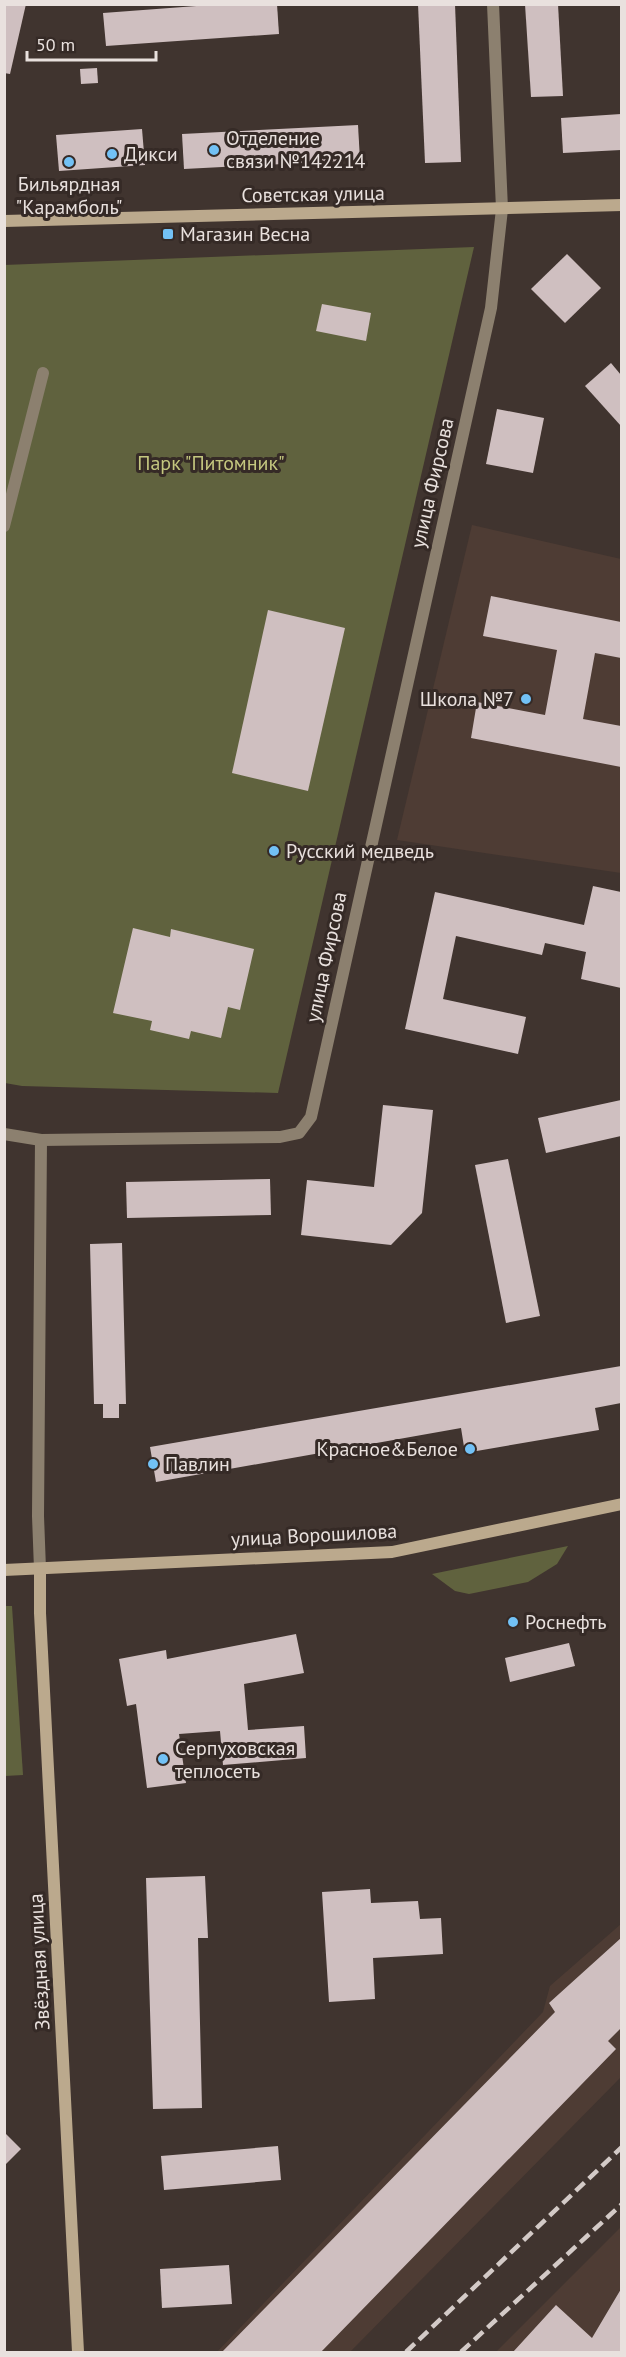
<svg xmlns="http://www.w3.org/2000/svg" width="626" height="2357" viewBox="0 0 626 2357" font-family="'PT Sans',sans-serif">
	<style>
		.built { fill: #4e3c34 }
		.green { fill: #60623e }
		.building { fill: #cfbfc0 }
		.lines { fill: none; stroke-linecap: round; stroke-linejoin: round }
		.street { stroke: #8c806f; stroke-width: 12 }
		.secondary { stroke: #bba98d; stroke-width: 12 }
		.rail { stroke: #d3cac7; stroke-width: 4.5; stroke-dasharray: 12 6; stroke-linecap: butt }
		.poi-dot { fill: #72c1f5; stroke: #352a26; stroke-width: 2 }
		.labels { text-anchor: middle; dominant-baseline: central; stroke-width: 6; stroke-linejoin: round; paint-order: stroke }
		.poi-label { font-size: 20px; fill: #e9e1de; stroke: #352a26; text-anchor: start }
		.street-label { font-size: 20px; fill: #e9e1de; stroke: #352a26 }
		.park-label { font-size: 20px; fill: #c4c77f; stroke: #352a26 }
	</style>
	<rect width="100%" height="100%" fill="#40342f"/>
	<g class="built">
		<polygon points="472,525 621,559 621,873 397,840"/>
		<polygon points="621,1924 621,2077 350,2352 217,2352 543,2012 550,1986"/>
		<polygon points="621,2227 621,2352 496,2352"/>
	</g>
	<g class="green">
		<polygon points="474,247 278,1093 22,1086 5,1083 4,265"/>
		<polygon points="568,1546 557,1564 528,1582 469,1594 455,1591 432,1574"/>
		<polygon points="5,1606 12,1606 23,1775 5,1776"/>
	</g>
	<g class="building">
		<polygon points="4,4 26,4 10,74 4,73"/>
		<polygon points="223,4 277,4 279,34 106,46 103,13"/>
		<polygon points="418,4 455,4 461,162 425,163"/>
		<polygon points="525,4 558,4 563,96 531,97"/>
		<polygon points="97,68 98,83 81,84 80,69"/>
		<polygon points="621,114 621,150 563,153 561,118"/>
		<polygon points="358,125 360,160 184,169 182,134"/>
		<polygon points="142,129 145,165 59,171 56,135"/>
		<polygon points="567,254 601,288 565,323 531,289"/>
		<polygon points="322,304 371,313 366,341 316,331"/>
		<polygon points="611,363 621,375 621,426 585,386"/>
		<polygon points="497,409 544,418 533,473 486,464"/>
		<polygon points="491,596 621,622 621,658 595,653 583,719 621,726 621,767 471,738 477,702 545,715 557,650 483,636"/>
		<polygon points="268,610 345,628 308,791 232,773"/>
		<polygon points="593,886 621,892 621,988 581,979 586,952 545,943 542,955 456,936 443,999 526,1017 518,1054 405,1029 435,892 584,925"/>
		<polygon points="133,928 170,937 171,929 254,949 240,1010 228,1007 221,1038 191,1031 189,1039 150,1030 152,1021 113,1013"/>
		<polygon points="621,1100 621,1136 546,1153 538,1118"/>
		<polygon points="383,1105 433,1110 422,1213 391,1245 301,1235 307,1180 374,1187"/>
		<polygon points="508,1159 540,1316 506,1323 475,1165"/>
		<polygon points="270,1179 271,1215 127,1218 126,1182"/>
		<polygon points="122,1243 126,1404 119,1404 119,1418 103,1418 103,1404 94,1404 90,1244"/>
		<polygon points="621,1366 621,1403 595,1408 599,1430 465,1453 461,1428 156,1482 150,1447"/>
		<polygon points="296,1634 304,1673 244,1684 248,1730 304,1726 306,1758 223,1765 220,1731 179,1734 186,1783 147,1788 136,1704 127,1706 119,1659 166,1650 167,1659"/>
		<polygon points="569,1643 575,1666 510,1682 505,1658"/>
		<polygon points="205,1876 208,1938 198,1938 202,2108 153,2109 146,1878"/>
		<polygon points="370,1889 371,1903 418,1901 420,1919 441,1918 443,1954 373,1958 375,1999 329,2002 322,1892"/>
		<polygon points="621,1938 621,2028 608,2041 616,2049 321,2352 222,2352 555,2012 549,2003"/>
		<polygon points="4,2132 21,2149 4,2166"/>
		<polygon points="278,2146 281,2180 164,2190 161,2156"/>
		<polygon points="229,2265 232,2304 162,2308 160,2269"/>
		<polygon points="621,2289 621,2352 513,2352 556,2305 592,2338"/>
	</g>
	<g class="lines">
		<g class="street">
			<polyline points="4,526 43,373"/>
			<polyline points="4,1134 41,1140 280,1137 299,1133 311,1117 491,308 502,209 493,4"/>
			<polyline points="40,1569 38,1516 41,1140"/>
		</g>
		<g class="secondary">
			<polyline points="4,221 622,205"/>
			<polyline points="40,1569 40,1613 78,2352"/>
			<polyline points="4,1570 392,1552 622,1504"/>
		</g>
		<g class="rail">
			<polyline points="406,2352 622,2147"/>
			<polyline points="461,2352 622,2204"/>
		</g>
	</g>
	<g class="poi-dot">
		<circle cx="214" cy="150" r="6"/>
		<circle cx="112" cy="154" r="6"/>
		<circle cx="69" cy="162" r="6"/>
		<rect x="162" y="228" width="12" height="12" rx="3"/>
		<circle cx="526" cy="699" r="6"/>
		<circle cx="274" cy="851" r="6"/>
		<circle cx="470" cy="1449" r="6"/>
		<circle cx="153" cy="1464" r="6"/>
		<circle cx="513" cy="1622" r="6"/>
		<circle cx="163" cy="1759" r="6"/>
	</g>
	<g class="labels">
		<g class="poi-label">
			<text x="226" y="138">Отделение<tspan x="226" dy="23">связи №142214</tspan></text>
			<text x="124" y="154">Дикси</text>
			<text x="69" y="184" text-anchor="middle">Бильярдная<tspan x="69" dy="23">"Карамболь"</tspan></text>
			<text x="180" y="234">Магазин Весна</text>
			<text x="514" y="699" text-anchor="end">Школа №7</text>
			<text x="286" y="851">Русский медведь</text>
			<text x="458" y="1449" text-anchor="end">Красное&amp;Белое</text>
			<text x="165" y="1464">Павлин</text>
			<text x="525" y="1622">Роснефть</text>
			<text x="175" y="1748">Серпуховская<tspan x="175" dy="23">теплосеть</tspan></text>
		</g>
		<g class="street-label">
			<text transform="translate(313 194) rotate(-1)">Советская улица</text>
			<text transform="translate(432 483) rotate(-77)">улица Фирсова</text>
			<text transform="translate(326 957) rotate(-78)">улица Фирсова</text>
			<text transform="translate(314 1535) rotate(-3)">улица Ворошилова</text>
			<text transform="translate(39 1962) rotate(-93)">Звёздная улица</text>
		</g>
		<g class="park-label">
			<text x="211" y="463">Парк "Питомник"</text>
		</g>
	</g>
	<rect width="626" height="2357" fill="none" stroke="#e9e1de" stroke-width="12"/>
	<path d="M27 51v9h129v-9" fill="none" stroke="#e9e1de" stroke-width="3"/>
	<text x="36" y="51" font-size="18" fill="#e9e1de" stroke="#352a26" stroke-width="4.5" paint-order="stroke">50 m</text>
</svg>
